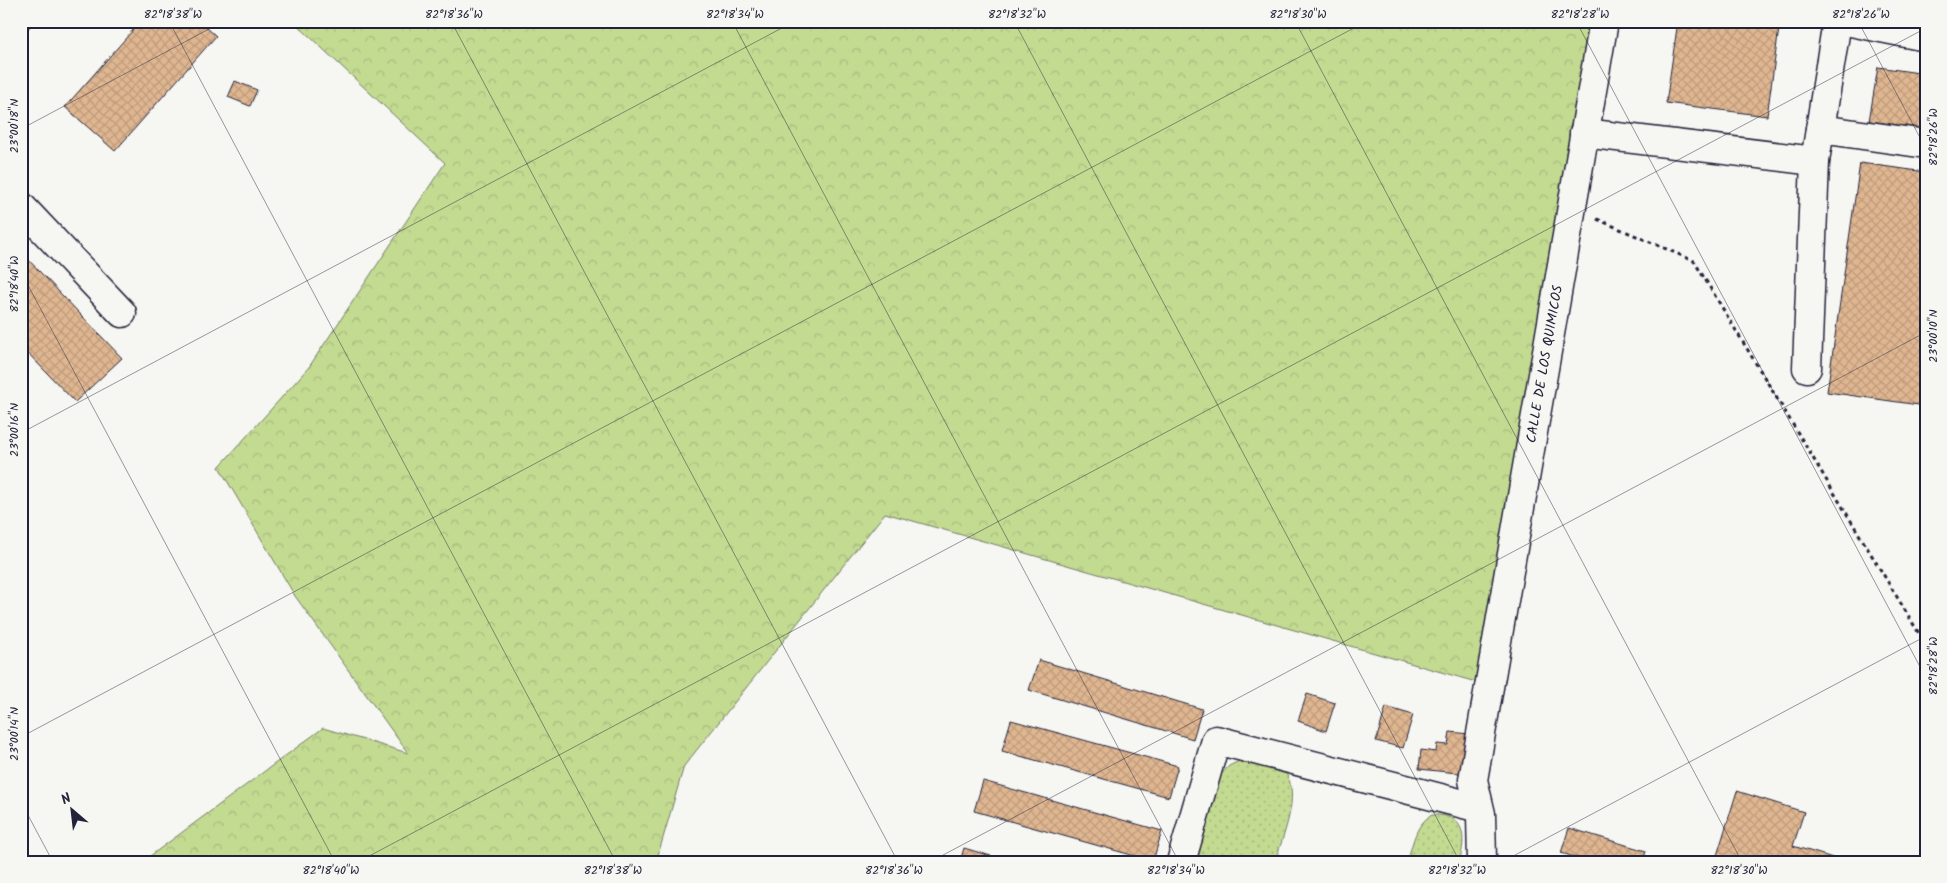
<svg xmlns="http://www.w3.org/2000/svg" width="1947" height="883" viewBox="0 0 1947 883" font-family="Kalam,sans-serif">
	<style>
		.forest { fill: url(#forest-crowns); stroke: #727e66 }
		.park { fill: url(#park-dots); stroke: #727e66 }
		.building { fill: url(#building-cross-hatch); stroke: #22223b }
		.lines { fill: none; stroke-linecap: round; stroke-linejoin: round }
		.minor-casing { stroke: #22223b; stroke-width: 31 }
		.path { stroke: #22223b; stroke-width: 3; stroke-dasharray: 4 4; stroke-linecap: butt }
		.minor { stroke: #f6f6f2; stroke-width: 28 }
		.ticks { fill: none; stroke: #22223b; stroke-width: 1; stroke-opacity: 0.45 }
		.labels { text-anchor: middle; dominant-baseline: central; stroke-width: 4.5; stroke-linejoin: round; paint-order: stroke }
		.street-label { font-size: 14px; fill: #22223b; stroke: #f6f6f2 }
		.neatline { fill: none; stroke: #22223b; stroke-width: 2 }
		.ticks-label { font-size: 12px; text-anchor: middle; fill: #22223b }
	</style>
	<defs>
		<pattern id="forest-crowns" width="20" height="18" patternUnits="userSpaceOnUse" patternTransform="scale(1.25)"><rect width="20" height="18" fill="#c3da91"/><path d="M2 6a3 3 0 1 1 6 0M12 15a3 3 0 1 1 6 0" fill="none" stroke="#a7bb7e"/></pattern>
		<pattern id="park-dots" width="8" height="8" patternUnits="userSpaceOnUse" patternTransform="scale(1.25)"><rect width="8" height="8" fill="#c3da91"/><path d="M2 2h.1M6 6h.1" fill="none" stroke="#a7bb7e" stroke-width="1.8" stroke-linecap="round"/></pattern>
		<pattern id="building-cross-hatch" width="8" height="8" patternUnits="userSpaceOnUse" patternTransform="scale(1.25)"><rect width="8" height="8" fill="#dfb690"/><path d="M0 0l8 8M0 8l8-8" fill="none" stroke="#bf9c7d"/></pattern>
	</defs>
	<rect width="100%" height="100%" fill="#f6f6f2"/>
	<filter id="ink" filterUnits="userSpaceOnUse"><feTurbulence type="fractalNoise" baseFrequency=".02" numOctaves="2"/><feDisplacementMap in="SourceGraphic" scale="10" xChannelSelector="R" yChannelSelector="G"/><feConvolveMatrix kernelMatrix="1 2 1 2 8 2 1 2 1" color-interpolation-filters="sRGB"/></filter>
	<g filter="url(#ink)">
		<polygon class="forest" points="293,21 1602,21 1483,684 885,513 684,766 656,862 142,862 323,728 408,753 295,596 219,467 309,367 445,163"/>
		<g class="park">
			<path d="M 1241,760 C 1250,762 1272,763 1279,767 C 1306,785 1282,838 1275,862 L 1193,862 L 1220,775 L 1229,766 Z"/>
			<path d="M 1432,815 C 1465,813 1467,837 1459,862 L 1407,862 C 1413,844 1415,824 1432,815 Z"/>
		</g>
		<g class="building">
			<polygon points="21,21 35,21 21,36"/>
			<polygon points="141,21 199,21 216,36 115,151 65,107"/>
			<polygon points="1678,21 1780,21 1767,116 1666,103"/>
			<polygon points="1878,67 1926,74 1926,129 1869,121"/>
			<polygon points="235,81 257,90 250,106 228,97"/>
			<polygon points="1860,163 1926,172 1926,406 1827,392"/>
			<polygon points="21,252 122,358 75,402 21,346"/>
			<polygon points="1039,660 1202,709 1193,739 1029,690"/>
			<polygon points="1307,694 1335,703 1326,731 1298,721"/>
			<polygon points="1386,707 1413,715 1403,748 1376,741"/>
			<polygon points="1011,720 1178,766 1169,797 1002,751"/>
			<polygon points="1450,732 1470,734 1467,774 1419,769 1421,750 1436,752 1437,744 1448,745"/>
			<polygon points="983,781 1162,831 1153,861 974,811"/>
			<polygon points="1737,791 1804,812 1793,846 1846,862 1715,862"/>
			<polygon points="1569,828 1646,851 1643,862 1592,862 1561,853"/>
			<polygon points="964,848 1011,862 960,862"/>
			<polygon points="741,858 758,862 740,862"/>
		</g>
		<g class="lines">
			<g class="minor-casing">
				<g id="minor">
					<polyline points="1846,21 1926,37"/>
					<polyline points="1820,129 1926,144"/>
					<polyline points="1584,133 1815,161"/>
					<polyline points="21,206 122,313"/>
					<polyline points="1807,368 1815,161 1837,21"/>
					<polyline points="1181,862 1216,740 1479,808"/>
					<path id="s1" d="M 1482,862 L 1481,814 L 1473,780 L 1604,21"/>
				</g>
			</g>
			<polyline class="path" points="1597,219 1694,261 1926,645"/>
			<use href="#minor" class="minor"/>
		</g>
	</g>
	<path class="ticks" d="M 169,21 L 616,862M 451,21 L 898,862M 732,21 L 1179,862M 1014,21 L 1460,862M 1295,21 L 1742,862M 1576,21 L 1926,678M 1858,21 L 1926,149M 21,129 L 224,21M 21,272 L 335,862M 21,433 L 795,21M 21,737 L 1367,21M 21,802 L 53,862M 358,862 L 1926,28M 930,862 L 1926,332M 1502,862 L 1926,636"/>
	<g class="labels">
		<g class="street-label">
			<text stroke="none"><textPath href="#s1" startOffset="505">CALLE DE LOS QUIMICOS</textPath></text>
		</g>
	</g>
	<rect width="1947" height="883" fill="none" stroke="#f6f6f2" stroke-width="55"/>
	<g transform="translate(72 810) rotate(332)" stroke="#f6f6f2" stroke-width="4" paint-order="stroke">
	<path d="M0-4L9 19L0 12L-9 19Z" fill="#22223b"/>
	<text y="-8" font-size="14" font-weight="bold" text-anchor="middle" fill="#22223b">N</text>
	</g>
	<rect x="28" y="28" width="1892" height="828" class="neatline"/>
	<g class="ticks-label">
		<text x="173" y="18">82°18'38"W</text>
		<text x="454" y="18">82°18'36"W</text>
		<text x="735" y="18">82°18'34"W</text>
		<text x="1017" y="18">82°18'32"W</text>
		<text x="1298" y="18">82°18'30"W</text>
		<text x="1580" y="18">82°18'28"W</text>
		<text x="1861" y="18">82°18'26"W</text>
		<text transform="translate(14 126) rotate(-90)" y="4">23°00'18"N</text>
		<text transform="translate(1933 137) rotate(-90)" y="4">82°18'26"W</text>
		<text transform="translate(14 284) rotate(-90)" y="4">82°18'40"W</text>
		<text transform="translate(1933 336) rotate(-90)" y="4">23°00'10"N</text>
		<text transform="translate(14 430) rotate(-90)" y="4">23°00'16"N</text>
		<text transform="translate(1933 666) rotate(-90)" y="4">82°18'28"W</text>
		<text transform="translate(14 734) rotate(-90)" y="4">23°00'14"N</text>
		<text x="331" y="874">82°18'40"W</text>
		<text x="613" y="874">82°18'38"W</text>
		<text x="894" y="874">82°18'36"W</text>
		<text x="1176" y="874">82°18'34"W</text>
		<text x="1457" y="874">82°18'32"W</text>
		<text x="1739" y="874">82°18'30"W</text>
	</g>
</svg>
